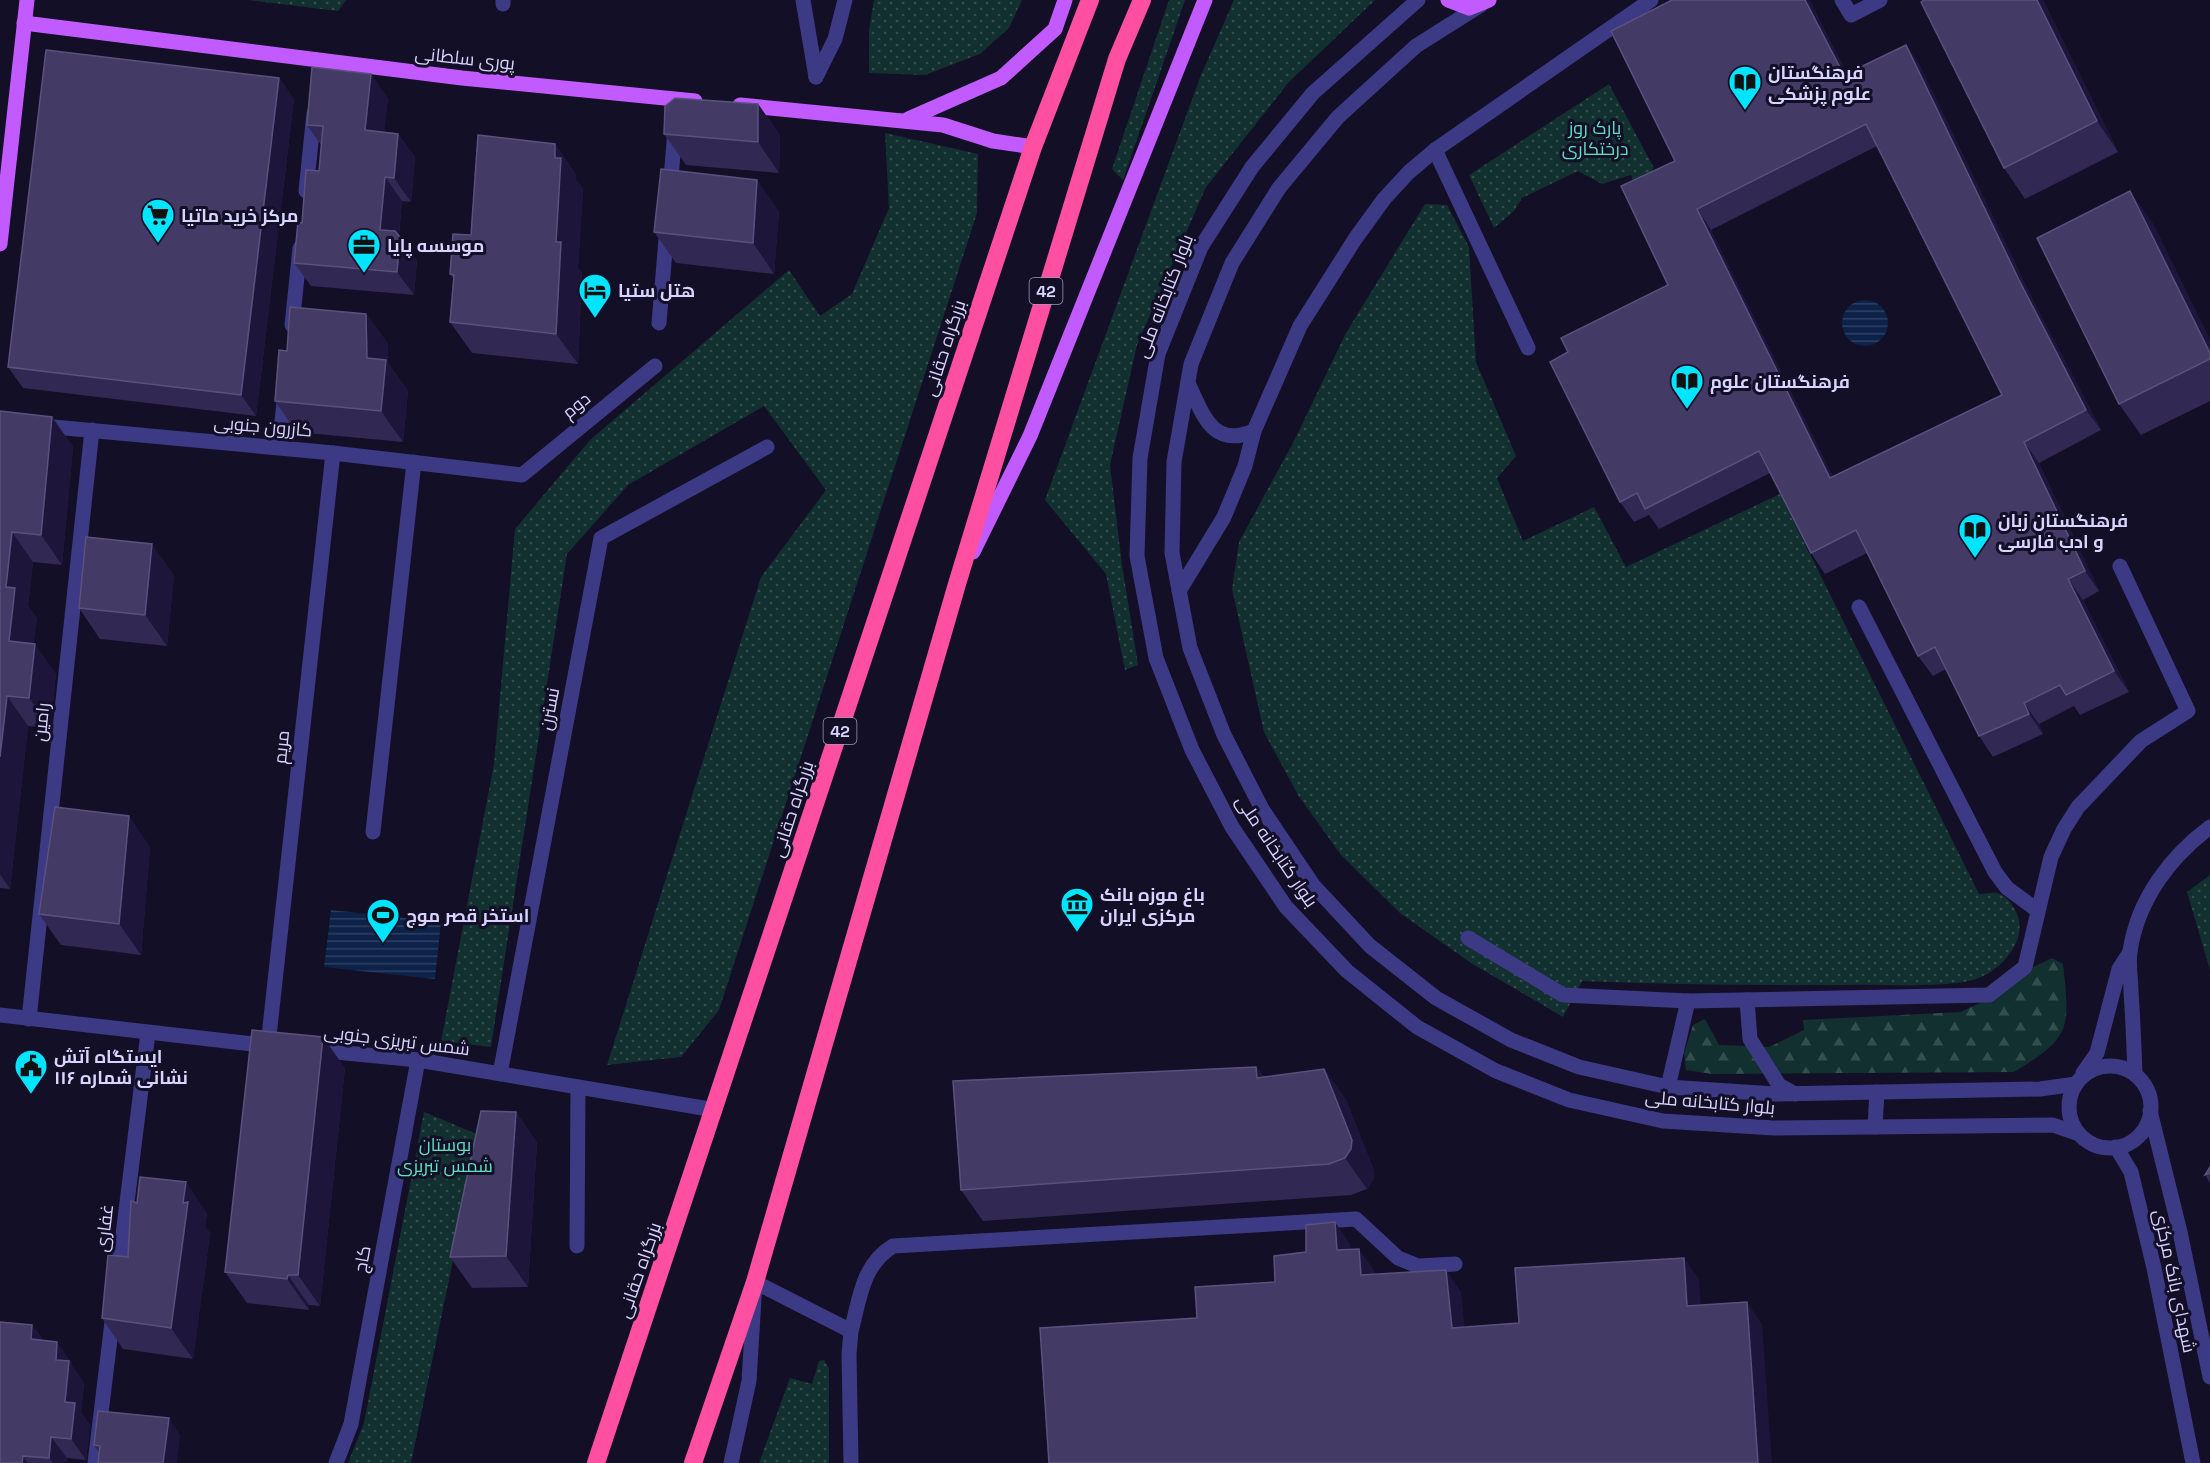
<svg xmlns="http://www.w3.org/2000/svg" width="2210" height="1463" viewBox="0 0 2210 1463" font-family="'Space Grotesk',Cairo,sans-serif">
	<style>
		.green { fill: url(#green-dots) }
		.forest { fill: url(#forest-firs) }
		.water { fill: url(#water-rules) }
		.lines { fill: none; stroke-linecap: round; stroke-linejoin: round }
		.minor { stroke: #3d3a85; stroke-width: 15 }
		.major { stroke: #c25bff; stroke-width: 15 }
		.highway { stroke: #ff4fa3; stroke-width: 18 }
		.wall { fill: #312854; fill-rule: evenodd }
		.shaded-wall { fill: #1d163a }
		.building { fill: #433a66; stroke: #5a527e; stroke-width: 1.5; fill-rule: evenodd }
		.labels { text-anchor: middle; dominant-baseline: central; stroke-width: 6; stroke-linejoin: round; paint-order: stroke }
		.shield { fill: #130f26; stroke: #9e99be; stroke-width: 1.5 }
		.shield-label { font-size: 16px; font-weight: bold; fill: #d9d4ff }
		.street-label { font-size: 18px; fill: #d9d4ff; stroke: #130f26 }
		.poi-label { font-size: 18px; font-weight: bold; fill: #d9d4ff; stroke: #130f26; text-anchor: start }
		.park-label { font-size: 18px; fill: #5fe0c0; stroke: #130f26 }
	</style>
	<defs>
		<pattern id="green-dots" width="8" height="8" patternUnits="userSpaceOnUse" patternTransform="scale(1.5)"><rect width="8" height="8" fill="#12302f"/><path d="M2 2h.1M6 6h.1" fill="none" stroke="#344d4e" stroke-width="1.8" stroke-linecap="round"/></pattern>
		<pattern id="forest-firs" width="22" height="20" patternUnits="userSpaceOnUse" patternTransform="scale(1.5)"><rect width="22" height="20" fill="#12302f"/><path d="M5 1l3.5 6h-7zM16 11l3.5 6h-7z" fill="#344d4e"/></pattern>
		<pattern id="water-rules" width="6" height="5" patternUnits="userSpaceOnUse" patternTransform="scale(1.5)"><rect width="6" height="5" fill="#0c2248"/><path d="M0 2.5h6" fill="none" stroke="#2f4163"/></pattern>
	</defs>
	<rect width="100%" height="100%" fill="#130f26"/>
	<g class="green">
		<polygon points="248,0 346,0 338,11"/>
		<polygon points="874,0 1022,0 1009,28 980,54 925,75 869,73 869,30"/>
		<polygon points="1169,0 1185,0 1123,180 1112,169"/>
		<polygon points="1234,0 1375,0 1289,82 1206,187 1137,345 1110,465 1122,565 1138,665 1125,670 1106,574 1045,500 1201,75"/>
		<polygon points="1609,84 1654,168 1636,189 1631,175 1602,184 1578,171 1522,198 1514,211 1494,228 1469,175"/>
		<polygon points="885,133 978,154 977,213 719,1010 681,1057 607,1065 761,577 826,490 764,406 628,485 567,554 491,1047 441,1041 494,764 515,529 590,440 789,270 820,316 852,294 889,208"/>
		<path d="M 1425,204 L 1447,205 L 1469,247 L 1476,362 L 1516,456 L 1497,478 L 1523,541 L 1594,507 L 1626,567 L 1780,494 L 1979,894 C 1984,894 1992,892 1997,893 C 2005,895 2010,901 2014,908 C 2033,937 2000,975 1969,981 C 1929,988 1886,984 1846,985 C 1758,985 1670,985 1582,981 L 1563,1017 L 1471,963 L 1400,913 L 1341,855 L 1298,795 L 1264,732 L 1232,589 L 1239,542 L 1294,441 L 1346,333 Z"/>
		<polygon points="2210,875 2210,970 2187,892"/>
		<polygon points="424,1112 479,1135 411,1463 348,1463 364,1423"/>
		<polygon points="824,1360 829,1368 829,1463 759,1463 790,1378 812,1384 819,1361"/>
	</g>
	<path class="forest" d="M 2052,958 L 2063,964 C 2070,1029 2072,1037 2014,1072 L 1712,1074 L 1686,1070 L 1684,1053 L 1693,1025 L 1705,1019 L 1719,1045 L 1769,1047 L 1804,1030 L 1803,1020 L 1960,1012 L 1985,1001 L 2031,968 Z"/>
	<g class="water">
		<circle cx="1865" cy="323" r="23"/>
		<polygon points="331,910 441,922 435,979 324,967"/>
	</g>
	<g class="lines">
		<g class="minor">
			<polyline points="803,0 816,77"/>
			<polyline points="1418,0 1313,93 1252,167 1201,247 1158,354 1140,458 1137,556 1156,658 1192,750 1232,827 1286,907 1347,971 1417,1027 1496,1071 1569,1100 1663,1121 1774,1128 2053,1125 2079,1134"/>
			<polyline points="1842,0 1851,15 1880,0"/>
			<polyline points="503,4 503,0"/>
			<polyline points="1481,5 1416,46 1338,117 1279,188 1232,263 1191,364 1174,462 1172,553 1190,648 1224,735 1262,809 1313,885 1370,946 1436,998 1511,1040 1579,1067 1668,1087 1775,1094 2040,1089 2076,1084"/>
			<polyline points="816,77 835,39 845,0"/>
			<polyline points="1435,150 1528,348"/>
			<polyline points="306,191 314,113"/>
			<polyline points="670,191 675,129"/>
			<polyline points="659,323 667,227"/>
			<polyline points="292,325 300,248"/>
			<path d="M 1188,383 C 1203,414 1212,449 1254,431"/>
			<polyline points="0,422 333,453 522,475 655,366"/>
			<polyline points="279,447 285,394"/>
			<polyline points="1179,591 1224,517 1245,466 1254,431 1300,326 1355,239 1384,199 1409,172 1435,150 1651,0"/>
			<polyline points="1859,607 1995,872 2007,888 2037,910"/>
			<polyline points="373,832 414,462"/>
			<polyline points="1468,938 1563,995 1688,1001"/>
			<polyline points="1747,1000 1750,1039 1779,1085 1795,1094"/>
			<polyline points="0,1015 270,1046"/>
			<polyline points="29,1019 92,430"/>
			<polyline points="268,1045 333,453"/>
			<polyline points="315,1050 418,1060 715,1110"/>
			<circle cx="2110" cy="1107" r="41"/>
			<polyline points="2083,1073 2097,1053 2119,969 2130,952"/>
			<polyline points="500,1074 601,538 767,447"/>
			<path d="M 2135,1074 C 2134,1047 2133,1019 2131,992 C 2131,979 2128,964 2130,951 C 2138,899 2170,857 2210,827"/>
			<polyline points="1668,1087 1688,1001 1989,995 2025,967 2051,857 2064,829 2078,807 2141,741 2188,711 2120,566"/>
			<polyline points="2150,1111 2180,1232 2210,1377"/>
			<polyline points="1875,1127 1877,1092"/>
			<polyline points="2116,1147 2131,1172 2154,1268 2193,1463"/>
			<polyline points="577,1246 578,1087"/>
			<polyline points="118,1275 148,1033"/>
			<path d="M 851,1331 C 860,1298 862,1265 893,1246 L 1356,1219 L 1398,1258 L 1418,1266 L 1455,1264"/>
			<polyline points="95,1463 113,1314"/>
			<polyline points="336,1463 351,1424 418,1060"/>
			<polyline points="731,1463 749,1381 755,1282 851,1331 849,1354 851,1463"/>
		</g>
		<g class="major">
			<polyline points="1448,0 1469,8 1489,0"/>
			<polyline points="24,23 462,78 695,101"/>
			<polyline points="740,105 943,125 993,141 1033,147"/>
			<polyline points="908,119 1001,78 1055,29 1065,0"/>
			<polyline points="0,244 27,0"/>
			<polyline points="973,552 1030,436 1205,0"/>
		</g>
		<g class="highway">
			<polyline points="596,1463 1033,147 1090,0"/>
			<polyline points="693,1463 755,1282 957,584 1117,59 1142,0"/>
		</g>
	</g>
	<g class="wall">
		<path d="M 1809,0 L 1847,74 L 1906,45 L 1920,66 L 2033,300 L 2101,430 L 2039,463 L 2099,591 L 2083,600 L 2129,692 L 2080,715 L 2074,706 L 2039,724 L 2043,734 L 1993,757 L 1979,736 L 1946,669 L 1933,676 L 1918,656 L 1867,553 L 1825,574 L 1811,553 L 1770,473 L 1659,529 L 1649,515 L 1634,522 L 1620,502 L 1568,352 L 1668,285 L 1675,161 ZM 1877,146 L 2002,395 L 1833,477 L 1711,230 Z"/>
		<polygon points="2043,0 2118,152 2025,199 2004,168"/>
		<polygon points="279,78 294,99 256,416 23,388 8,367"/>
		<polygon points="388,98 384,132 398,134 415,157 411,202 402,201 399,235 417,261 414,295 311,286 294,263 302,223 319,171 321,145 307,125"/>
		<polygon points="758,104 780,135 779,173 686,165 664,134"/>
		<polygon points="555,144 576,175 576,180 583,189 578,268 582,273 578,364 472,353 450,322 454,280 450,274 471,235"/>
		<polygon points="779,211 774,274 676,263 654,232"/>
		<polygon points="2152,222 2210,340 2210,401 2141,435 2119,404"/>
		<polygon points="366,314 388,344 388,363 408,391 403,442 296,432 275,401 287,351"/>
		<polygon points="0,411 52,417 73,447 62,565 33,562 28,606 37,618 33,644 56,674 50,728 28,726 10,889 0,888"/>
		<polygon points="174,575 167,646 100,639 79,608"/>
		<polygon points="150,847 141,955 61,945 39,914"/>
		<polygon points="1256,1067 1264,1077 1324,1069 1346,1100 1374,1171 1373,1180 1367,1189 1351,1195 983,1221 961,1190"/>
		<polygon points="345,1068 320,1306 309,1305 309,1310 247,1303 225,1272"/>
		<polygon points="516,1112 537,1143 528,1287 472,1288 450,1257"/>
		<polygon points="2210,1167 2210,1183 2205,1175"/>
		<polygon points="137,1203 207,1213 205,1227 210,1233 193,1359 123,1349 102,1318 128,1257"/>
		<polygon points="32,1325 43,1340 72,1363 72,1366 84,1383 81,1413 90,1425 86,1460 67,1458 66,1463 0,1463"/>
		<polygon points="180,1435 99,1453 94,1445"/>
	</g>
	<g class="shaded-wall">
		<polygon points="1805,0 1809,0 1858,96 1844,75"/>
		<polygon points="2037,0 2043,0 2118,152 2097,121"/>
		<polygon points="1906,45 1920,66 2033,300 2101,430 2086,410 2019,280"/>
		<polygon points="371,74 388,98 382,154 365,130"/>
		<polygon points="279,78 294,99 256,416 241,395"/>
		<polygon points="758,104 780,135 779,173 758,142"/>
		<polygon points="398,134 415,157 411,202 394,178"/>
		<polygon points="555,144 576,175 576,180 583,189 578,268 582,273 578,364 556,334 556,242"/>
		<polygon points="385,177 402,201 397,254 380,230"/>
		<polygon points="757,180 779,211 774,274 753,243"/>
		<polygon points="2130,191 2152,222 2210,340 2210,353"/>
		<polygon points="1697,209 1711,230 1844,499 1830,478"/>
		<polygon points="400,237 417,261 414,295 397,272"/>
		<polygon points="366,314 388,344 388,363 408,391 403,442 381,411 367,358"/>
		<polygon points="52,417 73,447 62,565 41,535"/>
		<polygon points="2024,442 2039,463 2099,591 2085,571"/>
		<polygon points="12,532 33,562 28,606 37,618 30,671 9,641 6,587"/>
		<polygon points="152,544 174,575 167,646 145,615"/>
		<polygon points="2068,579 2083,600 2129,692 2114,671"/>
		<polygon points="35,644 56,674 50,728 29,698"/>
		<polygon points="7,696 28,726 10,889 0,874 0,757"/>
		<polygon points="2024,703 2039,724 2043,734 2029,714"/>
		<polygon points="129,816 150,847 141,955 119,924"/>
		<polygon points="323,1037 345,1068 320,1306 298,1275"/>
		<polygon points="1256,1067 1278,1098 1257,1078"/>
		<polygon points="1324,1069 1346,1100 1374,1171 1373,1180 1367,1189 1345,1158"/>
		<polygon points="516,1112 537,1143 528,1287 506,1256"/>
		<polygon points="186,1182 207,1213 205,1227 210,1233 193,1359 171,1328"/>
		<polygon points="1335,1222 1350,1244 1352,1272 1337,1250"/>
		<polygon points="1359,1249 1374,1270 1376,1296 1361,1275"/>
		<polygon points="1684,1258 1699,1279 1702,1328 1687,1306"/>
		<polygon points="1446,1270 1461,1292 1467,1349 1452,1328"/>
		<polygon points="288,1275 309,1305 309,1310 287,1279"/>
		<polygon points="1747,1302 1762,1324 1772,1463 1758,1463"/>
		<polygon points="32,1325 47,1346 31,1339"/>
		<polygon points="57,1342 72,1363 72,1366 84,1383 81,1413 90,1425 86,1460 71,1439 56,1360"/>
		<polygon points="169,1418 180,1435 177,1463 163,1463"/>
		<polygon points="51,1437 67,1458 66,1463 53,1463 49,1458"/>
		<polygon points="23,1456 28,1463 22,1463"/>
	</g>
	<g class="building">
		<path d="M 1672,0 L 1805,0 L 1844,75 L 1906,45 L 2019,280 L 2086,410 L 2024,442 L 2085,571 L 2068,579 L 2114,671 L 2066,695 L 2060,685 L 2024,703 L 2029,714 L 1979,736 L 1935,647 L 1918,656 L 1856,530 L 1811,553 L 1759,451 L 1645,509 L 1637,493 L 1620,502 L 1550,362 L 1568,352 L 1561,338 L 1668,285 L 1621,186 L 1675,161 L 1611,31 ZM 1866,124 L 2002,395 L 1830,478 L 1697,209 Z"/>
		<polygon points="1924,0 2037,0 2097,121 2004,168 1921,2"/>
		<polygon points="46,50 279,78 241,395 8,367"/>
		<polygon points="312,67 371,74 365,130 398,134 394,178 385,177 380,230 395,231 400,237 397,272 294,263 298,222 302,223 306,170 319,171 323,126 307,125"/>
		<polygon points="675,98 758,104 758,142 664,134 665,106"/>
		<polygon points="478,135 555,144 555,158 561,158 556,242 561,242 556,334 450,322 454,275 450,274 453,234 471,235"/>
		<polygon points="661,169 757,180 753,243 654,232"/>
		<polygon points="2130,191 2210,353 2210,359 2119,404 2037,238"/>
		<polygon points="290,307 366,314 367,358 386,360 381,411 275,401 279,350 287,351"/>
		<polygon points="0,411 52,417 41,535 12,532 6,587 15,588 9,641 35,644 29,698 7,696 0,757"/>
		<polygon points="86,537 152,544 145,615 79,608"/>
		<polygon points="55,807 129,816 119,924 39,914"/>
		<polygon points="252,1030 323,1037 298,1275 288,1275 287,1279 225,1272"/>
		<polygon points="1256,1067 1257,1078 1324,1069 1352,1140 1351,1149 1345,1158 1329,1164 961,1190 953,1081"/>
		<polygon points="481,1111 516,1112 506,1256 450,1257"/>
		<polygon points="2210,1167 2210,1173 2205,1175"/>
		<polygon points="140,1177 186,1182 183,1203 188,1202 171,1328 102,1318 108,1255 128,1257 131,1201 137,1203"/>
		<polygon points="1335,1222 1337,1250 1359,1249 1361,1275 1446,1270 1452,1328 1519,1323 1515,1268 1684,1258 1687,1306 1747,1302 1758,1463 1049,1463 1040,1328 1197,1318 1195,1287 1275,1282 1274,1256 1306,1252 1306,1225"/>
		<polygon points="0,1322 32,1325 31,1339 57,1342 56,1360 69,1361 65,1402 75,1403 71,1439 51,1437 49,1458 23,1456 22,1463 0,1463"/>
		<polygon points="98,1411 169,1418 163,1463 98,1463 100,1446 94,1445"/>
	</g>
	<defs>
		<g id="library-pin" transform="scale(1.725)"><path d="M0 17L-7.5 6A9.5 9.5 0 1 1 7.5 6Z" fill="#00e5ff" stroke="#130f26"/><path d="M-6-4Q-3-5.5-.7-3.5V5Q-3 3-6 4ZM6-4Q3-5.5 .7-3.5V5Q3 3 6 4Z" fill="#111"/></g>
		<g id="supermarket-pin" transform="scale(1.725)"><path d="M0 17L-7.5 6A9.5 9.5 0 1 1 7.5 6Z" fill="#00e5ff" stroke="#130f26"/><path d="M-6-5.5h2.5l.6 2H6L4.5 2H-2.5L-4.4-4H-6ZM-1.5 3.2a1.3 1.3 0 1 0 .1 0ZM3 3.2a1.3 1.3 0 1 0 .1 0Z" fill="#111"/></g>
		<g id="office-pin" transform="scale(1.725)"><path d="M0 17L-7.5 6A9.5 9.5 0 1 1 7.5 6Z" fill="#00e5ff" stroke="#130f26"/><path d="M-6-3h4V-5.5h4V-3h4V5H-6ZM-1-4.5V-3h2v-1.5ZM-6 0V1H6V0Z" fill="#111"/></g>
		<g id="hotel-pin" transform="scale(1.725)"><path d="M0 17L-7.5 6A9.5 9.5 0 1 1 7.5 6Z" fill="#00e5ff" stroke="#130f26"/><path d="M-6-4.5h1.5V1H6V5H4.5V3h-9V5H-6ZM-4 0a1.8 1.8 0 1 1 3.6 0ZM.5 0V-2.5h3Q6-2.5 6 0Z" fill="#111"/></g>
		<g id="museum-pin" transform="scale(1.725)"><path d="M0 17L-7.5 6A9.5 9.5 0 1 1 7.5 6Z" fill="#00e5ff" stroke="#130f26"/><path d="M0-6L6-3V-2H-6V-3ZM-5-1h2V3h-2ZM-1-1h2V3h-2ZM3-1h2V3H3ZM-6 4H6V6H-6Z" fill="#111"/></g>
		<g id="stadium-pin" transform="scale(1.725)"><path d="M0 17L-7.5 6A9.5 9.5 0 1 1 7.5 6Z" fill="#00e5ff" stroke="#130f26"/><path d="M0-5a6.5 5 0 1 0 0 10a6.5 5 0 1 0 0-10ZM-3.5-1.8h7v3.6h-7Z" fill="#111"/></g>
		<g id="civic-pin" transform="scale(1.725)"><path d="M0 17L-7.5 6A9.5 9.5 0 1 1 7.5 6Z" fill="#00e5ff" stroke="#130f26"/><path d="M-.6-6.5H3V-4.5H.6V-3L4-1V1h2V6H-6V1h2V-1L-.6-3ZM-1.2 2.5V6h2.4V2.5Z" fill="#111"/></g>
	</defs>
	<g fill-rule="evenodd">
		<use href="#library-pin" x="1745" y="82"/>
		<use href="#supermarket-pin" x="158" y="215"/>
		<use href="#office-pin" x="364" y="245"/>
		<use href="#hotel-pin" x="595" y="290"/>
		<use href="#library-pin" x="1687" y="381"/>
		<use href="#library-pin" x="1975" y="530"/>
		<use href="#museum-pin" x="1077" y="904"/>
		<use href="#stadium-pin" x="383" y="915"/>
		<use href="#civic-pin" x="31" y="1066"/>
	</g>
	<g class="labels">
		<g class="shield">
			<rect x="1029.5" y="278" width="33" height="26" rx="4.5"/>
			<rect x="823.5" y="718" width="33" height="26" rx="4.5"/>
		</g>
		<g class="shield-label">
			<text x="1046" y="291">42</text>
			<text x="840" y="731">42</text>
		</g>
		<g class="street-label">
			<text transform="translate(465 58) rotate(6)">پوری سلطانی</text>
			<text transform="translate(1164 296) rotate(-69)">بلوار کتابخانه ملی</text>
			<text transform="translate(944 348) rotate(-72)">بزرگراه حقانی</text>
			<text transform="translate(576 405) rotate(-39)">دوم</text>
			<text transform="translate(263 426) rotate(5)">کازرون جنوبی</text>
			<text transform="translate(549 709) rotate(-79)">نسترن</text>
			<text transform="translate(41 722) rotate(-84)">رامین</text>
			<text transform="translate(281 747) rotate(-84)">مریم</text>
			<text transform="translate(792 809) rotate(-72)">بزرگراه حقانی</text>
			<text transform="translate(1277 851) rotate(56)">بلوار کتابخانه ملی</text>
			<text transform="translate(397 1040) rotate(7)">شمس تبریزی جنوبی</text>
			<text transform="translate(1710 1102) rotate(5)">بلوار کتابخانه ملی</text>
			<text transform="translate(104 1228) rotate(-83)">غفارى</text>
			<text transform="translate(362 1259) rotate(-80)">کاج</text>
			<text transform="translate(639 1270) rotate(-71)">بزرگراه حقانی</text>
			<text transform="translate(2175 1281) rotate(78)">شهدای بانک مرکزی</text>
		</g>
		<g class="poi-label">
			<text x="1768" y="72">فرهنگستان<tspan x="1768" dy="21">علوم پزشکی</tspan></text>
			<text x="181" y="215">مرکز خرید ماتیا</text>
			<text x="387" y="245">موسسه پایا</text>
			<text x="618" y="290">هتل ستیا</text>
			<text x="1710" y="381">فرهنگستان علوم</text>
			<text x="1998" y="520">فرهنگستان زبان<tspan x="1998" dy="21">و ادب فارسی</tspan></text>
			<text x="1100" y="894">باغ موزه بانک<tspan x="1100" dy="21">مرکزی ایران</tspan></text>
			<text x="406" y="915">استخر قصر موج</text>
			<text x="54" y="1056">ایستگاه آتش<tspan x="54" dy="21">نشانی شماره ۱۱۶</tspan></text>
		</g>
		<g class="park-label">
			<text x="1595" y="127">پارک روز<tspan x="1595" dy="21">درختکاری</tspan></text>
			<text x="445" y="1144">بوستان<tspan x="445" dy="21">شمس تبریزی</tspan></text>
		</g>
	</g>
</svg>
